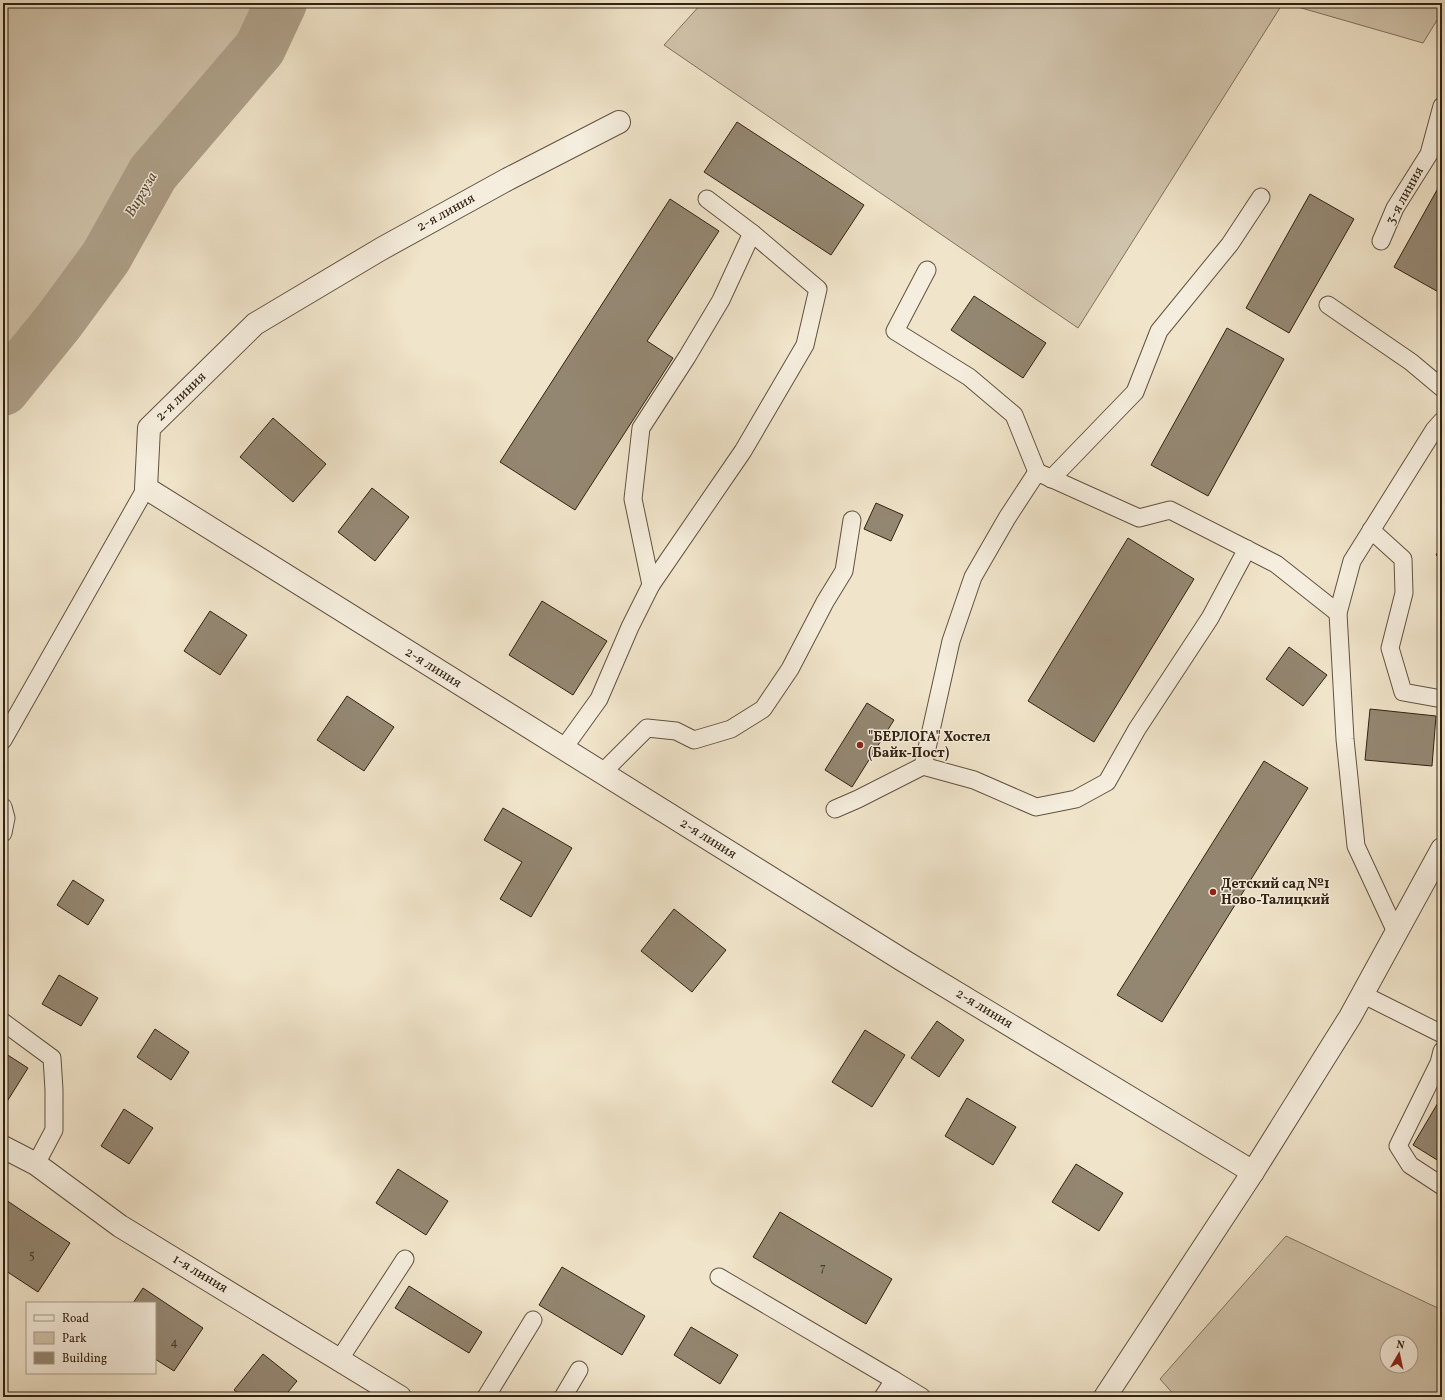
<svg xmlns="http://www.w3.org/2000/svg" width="1445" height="1400" viewBox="0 0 1445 1400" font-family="Vollkorn,serif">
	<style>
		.green { fill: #d0c3ab; stroke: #80725e; fill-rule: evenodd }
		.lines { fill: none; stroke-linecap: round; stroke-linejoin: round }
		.river { stroke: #afa28b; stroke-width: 52 }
		.building { fill: #948772; stroke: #312212 }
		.service-casing { stroke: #615240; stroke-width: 19 }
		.minor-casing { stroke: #615240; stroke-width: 24 }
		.service { stroke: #f5eddd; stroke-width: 17 }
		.minor { stroke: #f5eddd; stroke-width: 22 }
		.poi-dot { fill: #8f2418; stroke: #f5eddd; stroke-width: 1.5 }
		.labels { text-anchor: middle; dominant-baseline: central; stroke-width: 3; stroke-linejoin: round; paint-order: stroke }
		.number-label { font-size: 12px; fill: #4a3b2a }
		.street-label { font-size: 14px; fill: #312212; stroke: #f5eddd }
		.poi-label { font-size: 14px; font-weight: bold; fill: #312212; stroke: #f5eddd; text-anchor: start }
		.water-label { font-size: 15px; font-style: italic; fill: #5d4f3c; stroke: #f5eddd }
	</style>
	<rect width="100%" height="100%" fill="#f0e4ca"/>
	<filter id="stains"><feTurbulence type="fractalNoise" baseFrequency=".005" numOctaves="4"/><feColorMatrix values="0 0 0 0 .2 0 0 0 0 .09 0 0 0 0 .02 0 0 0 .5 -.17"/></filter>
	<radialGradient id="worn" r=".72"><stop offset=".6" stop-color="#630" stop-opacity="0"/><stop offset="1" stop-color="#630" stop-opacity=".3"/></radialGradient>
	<g class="green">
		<polygon points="3,3 281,3 260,48 153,173 106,257 59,321 3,390"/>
		<polygon points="702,3 1283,3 1078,328 664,45"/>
		<polygon points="1284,3 1442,3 1442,12 1423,43"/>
		<path d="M 1286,1236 L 1442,1310 L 1442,1397 L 1176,1397 L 1160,1379 ZM 1387,1342 L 1411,1342 L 1411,1366 L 1387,1366 Z"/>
	</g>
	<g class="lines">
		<polyline class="river" points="3,390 59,321 106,257 153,173 260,48 281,3"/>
	</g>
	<g class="building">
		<polygon points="737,122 864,205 831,255 704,172"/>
		<polygon points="1442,181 1442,294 1394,267"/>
		<polygon points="1310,194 1354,219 1289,333 1246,308"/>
		<polygon points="670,199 719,231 647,341 673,358 575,510 500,462"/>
		<polygon points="974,296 1046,343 1023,378 951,330"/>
		<polygon points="1227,328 1284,359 1208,496 1151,465"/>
		<polygon points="273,418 326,464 293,502 240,457"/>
		<polygon points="372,488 409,517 375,561 338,532"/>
		<polygon points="876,503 903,515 891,541 864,529"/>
		<polygon points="1128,538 1194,579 1094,742 1028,701"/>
		<polygon points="1442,545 1442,559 1436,555"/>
		<polygon points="542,601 607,641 573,695 509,655"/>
		<polygon points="210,611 247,635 220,675 184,651"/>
		<polygon points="1289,647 1327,675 1303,706 1266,679"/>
		<polygon points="347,696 394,727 364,771 317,740"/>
		<polygon points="867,703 894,720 852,787 825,770"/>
		<polygon points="1370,709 1436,716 1432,766 1365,760"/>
		<polygon points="1264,761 1308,788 1162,1022 1117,995"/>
		<polygon points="503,808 572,848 531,917 500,899 522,862 484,840"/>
		<polygon points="73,880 104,900 88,925 57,905"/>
		<polygon points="674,909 726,950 692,992 641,951"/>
		<polygon points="59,975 98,998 81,1026 42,1004"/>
		<polygon points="937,1021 964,1040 939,1077 911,1058"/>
		<polygon points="155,1029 189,1052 171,1080 137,1057"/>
		<polygon points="865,1030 905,1055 872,1107 832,1082"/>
		<polygon points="3,1052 28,1068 3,1108"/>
		<polygon points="1442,1096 1442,1163 1413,1145"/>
		<polygon points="967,1098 1016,1127 993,1165 945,1136"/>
		<polygon points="124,1109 153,1128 129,1164 101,1146"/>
		<polygon points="1076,1164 1123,1193 1099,1231 1052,1202"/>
		<polygon points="398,1169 448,1201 426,1235 376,1203"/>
		<polygon points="3,1198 70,1243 38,1292 3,1269"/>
		<polygon points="780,1212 892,1279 866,1324 753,1257"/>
		<polygon points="562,1267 645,1316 622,1355 539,1305"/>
		<polygon points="409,1286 482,1332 469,1353 395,1308"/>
		<polygon points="143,1288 203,1328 174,1371 155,1359 155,1303 133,1303"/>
		<polygon points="691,1327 738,1355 720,1384 674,1355"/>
		<polygon points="263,1354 297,1381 284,1397 244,1397 234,1390"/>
	</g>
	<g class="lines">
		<g class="service-casing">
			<g id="service">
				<polyline points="1381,241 1395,208 1429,154 1442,106"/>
				<polyline points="927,270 895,331 969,377 1014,415 1037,472"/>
				<polyline points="1328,305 1411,362 1442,388"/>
				<polyline points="1051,479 1135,392 1159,331 1230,244 1261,197"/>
				<polyline points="1371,530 1403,559 1404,593 1390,648 1403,692 1442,699"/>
				<polyline points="651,585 633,499 641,428 687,357 721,300 752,233"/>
				<polyline points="3,740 146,488"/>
				<polyline points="563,749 599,699 630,627 651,585 743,451 805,345 818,289 752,233 707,199"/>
				<polyline points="923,766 974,780 1036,807 1076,799 1107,782 1137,729 1210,618 1247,549"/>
				<polyline points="602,773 647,728 676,731 694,740 731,729 763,709 790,669 825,602 844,571 852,520"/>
				<polyline points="3,807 6,818 3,833"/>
				<polyline points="835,809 858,799 923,766 951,641 973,577 1007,518 1037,472 1139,518 1170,510 1276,564 1338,613"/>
				<polyline points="1396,932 1356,846 1345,739 1338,613 1352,561 1434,430 1442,421"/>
				<polyline points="1362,994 1442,1034"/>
				<polyline points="3,1022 52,1058 54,1090 54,1130 36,1164"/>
				<polyline points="1442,1051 1439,1063 1398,1146 1410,1165 1442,1186"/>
				<polyline points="719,1277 894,1380 883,1397"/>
				<polyline points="339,1360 405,1259"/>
				<polyline points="894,1380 922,1397"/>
				<polyline points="486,1397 533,1320"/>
				<polyline points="563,1397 579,1370"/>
			</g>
		</g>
		<g class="minor-casing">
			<g id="minor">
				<polyline points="619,122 508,179 381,249 255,324 149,428 146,488 904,961 1253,1172"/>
				<polyline points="3,1147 36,1164 120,1226 400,1397"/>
				<polyline points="1105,1397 1253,1172 1350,1017 1442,849"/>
			</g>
		</g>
		<use href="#service" class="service"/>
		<use href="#minor" class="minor"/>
	</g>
	<g class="poi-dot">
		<circle cx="860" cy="745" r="4"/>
		<circle cx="1213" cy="892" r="4"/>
	</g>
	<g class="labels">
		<g class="number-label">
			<text x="32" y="1256">5</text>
			<text x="823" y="1268">7</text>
			<text x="174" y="1343">4</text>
		</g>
		<g class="street-label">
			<text transform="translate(1405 196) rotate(-61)">3-я линия</text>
			<text transform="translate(446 213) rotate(-29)">2-я линия</text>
			<text transform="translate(181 397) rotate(-44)">2-я линия</text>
			<text transform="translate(433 668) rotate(32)">2-я линия</text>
			<text transform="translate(708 839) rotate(32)">2-я линия</text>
			<text transform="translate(984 1009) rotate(31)">2-я линия</text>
			<text transform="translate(200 1274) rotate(31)">1-я линия</text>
		</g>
		<g class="poi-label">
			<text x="868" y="737">"БЕРЛОГА" Хостел<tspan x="868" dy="16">(Байк-Пост)</tspan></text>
			<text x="1221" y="884">Детский сад №1<tspan x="1221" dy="16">Ново-Талицкий</tspan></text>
		</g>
		<g class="water-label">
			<text transform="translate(142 195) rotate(-60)">Виргуза</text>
		</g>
	</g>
	<rect width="1445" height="1400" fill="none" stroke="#f0e4ca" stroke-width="16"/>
	<rect x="4" y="4" width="1437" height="1392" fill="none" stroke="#312212" stroke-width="2"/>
	<rect x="8" y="8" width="1429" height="1384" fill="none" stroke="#312212"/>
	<rect x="26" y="1302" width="130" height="72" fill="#f5eddd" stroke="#a79c8c"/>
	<rect x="34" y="1315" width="20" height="6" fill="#f5eddd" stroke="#a79c8c"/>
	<text x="62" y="1322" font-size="12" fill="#312212">Road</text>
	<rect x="34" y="1332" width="20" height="12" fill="#d0c3ab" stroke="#a79c8c"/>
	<text x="62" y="1342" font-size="12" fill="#312212">Park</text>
	<rect x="34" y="1352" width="20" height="12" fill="#948772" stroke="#a79c8c"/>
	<text x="62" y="1362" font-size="12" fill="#312212">Building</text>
	<g transform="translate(1399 1354) rotate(9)"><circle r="19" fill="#f5eddd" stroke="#a79c8c"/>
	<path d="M0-3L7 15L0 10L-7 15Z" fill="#8f2418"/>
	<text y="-6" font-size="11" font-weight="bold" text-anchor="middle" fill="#312212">N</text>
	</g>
	<rect width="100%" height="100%" filter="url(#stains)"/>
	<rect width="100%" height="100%" fill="url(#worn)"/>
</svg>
